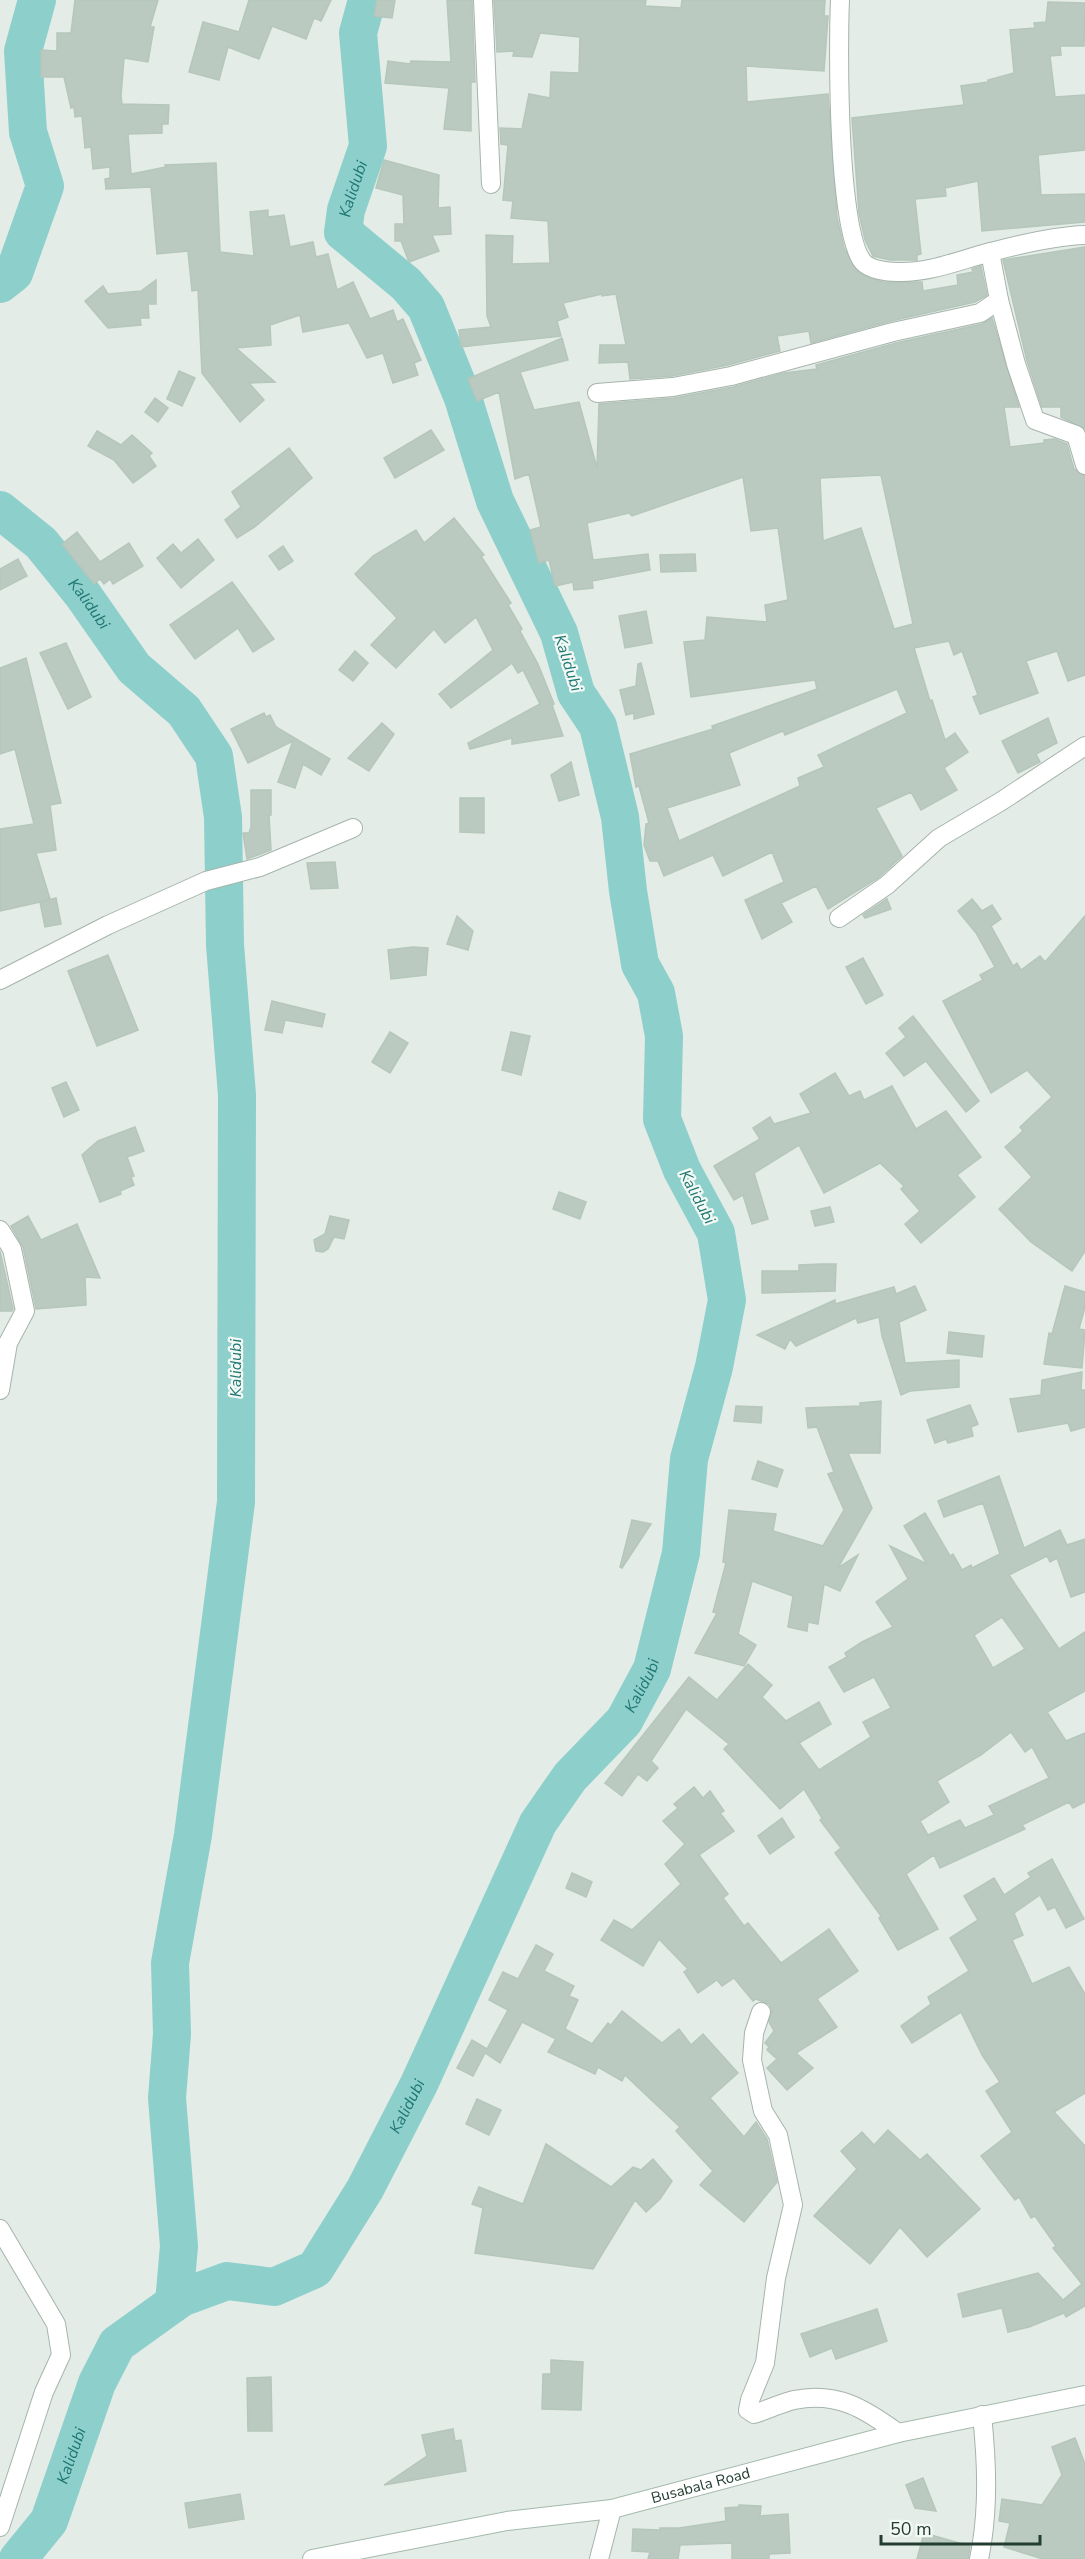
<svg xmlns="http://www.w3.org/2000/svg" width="1085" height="2559" viewBox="0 0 1085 2559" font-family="'Nunito Sans',sans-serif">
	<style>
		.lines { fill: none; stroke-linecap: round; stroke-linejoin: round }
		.river { stroke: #8dcfcb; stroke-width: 38 }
		.building { fill: #bbcac1; stroke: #b5c6bb; stroke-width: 1.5; fill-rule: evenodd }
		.street-casing { stroke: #a6b4ac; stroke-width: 20 }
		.secondary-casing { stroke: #a4baae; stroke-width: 20 }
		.street { stroke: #fff; stroke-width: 18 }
		.secondary { stroke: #fff; stroke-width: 18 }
		.labels { text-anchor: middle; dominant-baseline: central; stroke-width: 4.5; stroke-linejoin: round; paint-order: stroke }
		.street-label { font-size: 15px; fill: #233d30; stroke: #f3f9f5 }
		.water-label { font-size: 16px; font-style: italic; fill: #1f7773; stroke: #f3f9f5 }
	</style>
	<rect width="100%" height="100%" fill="#e3ece6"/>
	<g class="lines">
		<g class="river">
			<polyline points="0,284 14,273 45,186 28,132 23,51 37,0"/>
			<path id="s1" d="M 0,510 L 41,543 L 83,595 L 134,668 L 184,711 L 214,756 L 223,817 L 225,945 L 237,1095 L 236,1502 L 193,1835 L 170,1963 L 172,2034 L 167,2098 L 179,2246 L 174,2303"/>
			<path id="s2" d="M 18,2559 L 49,2521 L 97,2383 L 117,2344 L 181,2298 L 227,2281 L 274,2287 L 315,2269 L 365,2189 L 419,2084 L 538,1823 L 570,1777 L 624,1721 L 652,1669 L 681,1553 L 689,1459 L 714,1367 L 727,1300 L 716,1233 L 682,1170 L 662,1119 L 664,1036 L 656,993 L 640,964 L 628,891 L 620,817 L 598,726 L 576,693 L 559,633 L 495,501 L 463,398 L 426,307 L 406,284 L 343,232 L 346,210 L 368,146 L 358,33 L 367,0"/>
		</g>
	</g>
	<g class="building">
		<polygon points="75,0 158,0 150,27 154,27 148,62 124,58 121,96 122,104 169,105 168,124 162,124 162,133 128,134 131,174 166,167 165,165 216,163 220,252 254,256 250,212 268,210 268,217 284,215 290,247 313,242 316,257 328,254 337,290 353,282 370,319 393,310 397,322 403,319 421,360 414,363 418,375 393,383 383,353 367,358 349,323 303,332 300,315 270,325 271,345 236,348 275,382 249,383 264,400 240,422 202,373 198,290 192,291 188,251 157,254 151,187 106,189 105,179 110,178 110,167 93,169 91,147 85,148 82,116 75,117 74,107 71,108 64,77 41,77 41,50 57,51 57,33 71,33"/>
		<polygon points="249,0 331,0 321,21 314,18 306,39 272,26 259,59 228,47 219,80 189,72 203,22 239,32"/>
		<polygon points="377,0 395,0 392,18 374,16"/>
		<polygon points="447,0 472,0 475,82 471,82 471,131 444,129 449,88 385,83 388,61 410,64 411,61 451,62"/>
		<polygon points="494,0 646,0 645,6 681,8 682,0 825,0 824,16 828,16 824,71 746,66 747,102 828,94 837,217 844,248 859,273 883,282 922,282 923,291 958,285 957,275 973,272 972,269 981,266 987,295 975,302 891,321 811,343 809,331 777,336 780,351 728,365 672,376 630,379 628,362 599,363 600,345 626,345 616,294 602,296 602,294 563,303 568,317 557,321 561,336 461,347 459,330 491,327 487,316 486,235 513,236 512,264 550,263 548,221 511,218 513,201 503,200 508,145 501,144 500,128 522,129 529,94 550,98 551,72 579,73 580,37 540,33 532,57 513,56 514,51 497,52"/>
		<polygon points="1048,2 1085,3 1084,46 1060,46 1061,55 1050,56 1055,97 1085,95 1085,150 1038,155 1041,195 1085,194 1085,222 982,231 978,181 945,188 946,196 915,199 921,254 917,255 917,260 890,260 873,256 865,240 859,213 852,118 964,105 961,86 988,82 988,80 1014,73 1010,30 1035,28 1034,23 1046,22"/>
		<polygon points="384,160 439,175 438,208 450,207 451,234 432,235 439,251 409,262 401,241 395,241 395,224 404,224 403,195 376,188"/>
		<polygon points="1085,247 1085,429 1061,417 1061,407 1042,407 1027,361 1003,260"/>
		<polygon points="156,280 156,304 148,304 149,318 140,318 141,325 108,328 85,301 103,286 108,294 141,291"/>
		<path d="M 992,318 L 1019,407 L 1004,407 L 1010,447 L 1044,443 L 1044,440 L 1055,439 L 1067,444 L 1074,469 L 1085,476 L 1085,675 L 1068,681 L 1057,651 L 1026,661 L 1038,693 L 980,714 L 973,697 L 978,695 L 962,651 L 954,655 L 949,641 L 914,648 L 930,701 L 932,700 L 945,740 L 955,733 L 968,752 L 944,768 L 957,790 L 921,810 L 911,792 L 876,808 L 902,856 L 878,878 L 828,909 L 816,886 L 781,903 L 792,922 L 762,939 L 745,900 L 784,882 L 772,852 L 723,876 L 713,855 L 664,876 L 658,861 L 650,861 L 644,845 L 646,824 L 649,823 L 639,786 L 636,787 L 630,754 L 713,729 L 712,726 L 817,689 L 815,680 L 691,697 L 684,642 L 705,640 L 707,617 L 767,622 L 765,605 L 788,600 L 778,528 L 751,531 L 743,477 L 632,516 L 629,513 L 587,523 L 593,560 L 648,554 L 650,570 L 592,581 L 593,588 L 574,590 L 573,582 L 555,586 L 549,560 L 539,563 L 530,530 L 541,527 L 529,474 L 515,479 L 499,392 L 477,401 L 468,379 L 562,338 L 568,360 L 520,372 L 534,410 L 579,402 L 597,468 L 599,404 L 674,398 L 733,387 L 784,373 L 817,369 L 816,365 L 896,343 L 982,324 ZM 881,475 L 913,624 L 894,629 L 861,528 L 823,541 L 820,478 ZM 897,689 L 907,713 L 818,755 L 824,767 L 798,778 L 800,786 L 679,841 L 667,808 L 740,785 L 729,753 L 783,731 L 785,735 Z"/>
		<polygon points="179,371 195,378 182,406 167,399"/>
		<polygon points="155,398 168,408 158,422 145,412"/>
		<polygon points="431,430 444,450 395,478 384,458"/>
		<polygon points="97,431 121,445 132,435 152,453 149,456 156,466 133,483 114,460 88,446"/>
		<polygon points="289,448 312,478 256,526 237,538 225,520 241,507 232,492"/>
		<polygon points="454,518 484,555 481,556 511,603 508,605 522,629 520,631 538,664 554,704 552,705 563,736 512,744 512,738 470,749 468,743 540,704 523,670 518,673 512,663 451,708 439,694 493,650 476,617 445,643 434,629 396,668 371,645 397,618 355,574 373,556 416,530 424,543"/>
		<polygon points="77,532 100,562 129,543 143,566 113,584 110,579 104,584 100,579 94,584 62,544"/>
		<polygon points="198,539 214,560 181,588 157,558 173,544 181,553"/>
		<polygon points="283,546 293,561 279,570 269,556"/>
		<polygon points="695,554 696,571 661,572 660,555"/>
		<polygon points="18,559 27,576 0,590 0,569"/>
		<polygon points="232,582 274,639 253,652 238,628 195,659 170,625"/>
		<polygon points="646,611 652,643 625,648 619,616"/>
		<polygon points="66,643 91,697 68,709 40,653"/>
		<polygon points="355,651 368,663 353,681 339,670"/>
		<polygon points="26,658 61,803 50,805 56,850 36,853 50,899 41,902 56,898 61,924 45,927 40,902 0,911 0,829 34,824 15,749 0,754 0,668"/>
		<polygon points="641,663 654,714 634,719 634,713 626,715 620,690 636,686 638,664"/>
		<polygon points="264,713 266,717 270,715 276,727 330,759 321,775 303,764 295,788 278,782 293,741 248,763 231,729"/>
		<polygon points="1048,718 1057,743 1036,754 1040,762 1018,773 1002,741"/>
		<polygon points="382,723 394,734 369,771 348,758"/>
		<polygon points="571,762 579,795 559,801 551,775"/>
		<polygon points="251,790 271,790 271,815 269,815 271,850 247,859 243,833 249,833 251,827"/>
		<polygon points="460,798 484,798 484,833 460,832"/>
		<polygon points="335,862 338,888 311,889 307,863"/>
		<polygon points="887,899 891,909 865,918 863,915"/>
		<polygon points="972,899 982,911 992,905 1001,919 991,926 1013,966 1017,963 1021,970 1040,956 1045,962 1085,916 1085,1251 1072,1271 1031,1242 999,1209 1032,1177 1005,1147 1023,1131 1020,1127 1052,1097 1027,1070 991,1093 943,1001 983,980 980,975 995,967 976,933 958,911"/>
		<polygon points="457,916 473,931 468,950 447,944"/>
		<polygon points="413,947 428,948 426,975 391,979 388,950"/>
		<polygon points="108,955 138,1030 97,1046 68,971"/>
		<polygon points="863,958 883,995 866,1004 846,967"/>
		<polygon points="272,1001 325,1014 322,1027 285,1020 282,1033 265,1030"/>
		<polygon points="913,1016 979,1101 966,1112 926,1061 904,1076 886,1053 906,1037 899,1028"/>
		<polygon points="390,1032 408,1043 390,1073 372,1062"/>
		<polygon points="511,1032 530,1036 521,1075 502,1070"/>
		<polygon points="835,1073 849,1096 860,1091 864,1100 892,1086 916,1129 946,1111 981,1157 957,1175 975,1197 921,1243 905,1224 920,1211 901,1189 904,1186 880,1163 824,1193 799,1145 754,1173 768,1219 752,1224 743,1195 734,1200 714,1166 760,1139 753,1128 770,1117 774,1124 811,1113 800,1094"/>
		<polygon points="66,1082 79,1110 64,1117 52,1088"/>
		<polygon points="135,1127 144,1151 127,1157 134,1176 131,1177 134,1185 120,1191 121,1194 100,1202 82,1155 98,1141"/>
		<polygon points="559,1192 586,1202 580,1219 553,1209"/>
		<polygon points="830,1207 834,1222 815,1226 811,1211"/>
		<polygon points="28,1216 41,1240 77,1224 100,1278 85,1277 86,1305 36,1309 23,1247 11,1226"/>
		<polygon points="330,1216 349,1220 344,1239 334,1237 328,1249 323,1252 316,1251 314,1240 325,1234"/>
		<polygon points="0,1251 13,1309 12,1311 0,1311"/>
		<polygon points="821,1264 836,1264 835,1291 762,1293 762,1271 799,1271 799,1265"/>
		<polygon points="915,1286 926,1310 899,1322 905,1363 959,1360 959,1387 910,1391 901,1395 882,1336 879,1317 858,1323 856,1318 796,1346 790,1339 785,1349 757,1335 835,1300 835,1304 894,1287 896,1294"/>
		<polygon points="1065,1286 1085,1292 1085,1307 1079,1329 1085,1330 1082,1368 1044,1364 1049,1333 1052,1334"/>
		<polygon points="949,1332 984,1336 982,1357 947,1353"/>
		<polygon points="1082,1372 1081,1390 1085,1390 1085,1427 1071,1431 1068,1423 1018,1432 1010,1399 1041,1395 1042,1380"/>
		<polygon points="881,1401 880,1453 848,1453 872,1508 838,1568 858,1555 840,1591 824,1584 818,1624 808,1622 807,1631 788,1627 793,1596 752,1581 738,1634 756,1645 744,1666 695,1653 717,1613 713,1612 726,1563 723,1562 729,1510 776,1514 773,1531 823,1546 844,1510 828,1474 834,1472 817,1427 808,1428 806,1408 860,1406 860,1403"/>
		<polygon points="970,1405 978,1424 971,1427 973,1436 948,1443 946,1439 935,1443 927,1420"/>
		<polygon points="736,1406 762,1407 761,1423 734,1421"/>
		<polygon points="758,1461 783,1470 777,1487 752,1479"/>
		<path d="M 999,1476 L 1024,1548 L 1060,1530 L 1067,1545 L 1085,1539 L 1085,1592 L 1071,1597 L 1057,1558 L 1050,1562 L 1047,1556 L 1009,1575 L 1059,1649 L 1085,1632 L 1085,1691 L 1047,1712 L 1066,1741 L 1085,1733 L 1085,1802 L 1073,1808 L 1069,1802 L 1022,1825 L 1025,1829 L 940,1868 L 934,1855 L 906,1874 L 938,1929 L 898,1950 L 879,1918 L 881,1916 L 835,1853 L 841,1848 L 820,1820 L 822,1818 L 804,1789 L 780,1809 L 724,1749 L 729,1744 L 686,1709 L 651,1761 L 658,1768 L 647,1781 L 638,1774 L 622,1796 L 605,1783 L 689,1677 L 717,1700 L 748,1664 L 772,1685 L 762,1697 L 786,1721 L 819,1702 L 831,1724 L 799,1743 L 819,1770 L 871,1737 L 863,1722 L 891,1708 L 874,1677 L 844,1692 L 829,1667 L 847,1657 L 845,1653 L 862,1642 L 893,1627 L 876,1602 L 908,1579 L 890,1546 L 927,1564 L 904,1526 L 925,1513 L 950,1556 L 953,1554 L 962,1570 L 971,1565 L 972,1568 L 1000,1554 L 983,1503 L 944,1517 L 938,1501 ZM 1002,1617 L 1025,1649 L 993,1668 L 974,1635 ZM 1011,1732 L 1025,1752 L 1032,1747 L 1049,1778 L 989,1806 L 994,1815 L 965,1828 L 960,1820 L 928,1835 L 920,1821 L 949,1802 L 937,1781 L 981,1755 Z"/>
		<polygon points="632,1520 651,1524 622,1568 620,1567"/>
		<polygon points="694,1787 703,1798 710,1791 724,1811 720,1813 734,1831 699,1855 728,1894 723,1898 744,1926 748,1923 781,1963 829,1929 858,1971 817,1999 837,2027 796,2053 813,2068 787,2090 767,2068 777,2059 767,2050 769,2047 765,2043 774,2031 769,2022 772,2010 769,2004 756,1999 753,2001 734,1978 722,1986 717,1980 698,1993 684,1972 688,1969 659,1939 643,1966 601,1940 614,1920 632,1930 681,1884 665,1864 685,1844 663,1821 678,1808 674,1804"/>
		<polygon points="782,1818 794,1837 770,1854 758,1836"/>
		<polygon points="1052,1859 1084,1919 1066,1928 1055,1907 1048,1910 1040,1895 1014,1913 1023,1935 1012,1940 1032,1984 1069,1967 1085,1994 1085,2093 1054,2112 1085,2146 1085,2306 1066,2317 1064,2313 1029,2327 1008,2332 1002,2308 963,2317 958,2294 1038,2273 1063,2300 1082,2284 1053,2248 1056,2246 1035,2216 1031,2218 1019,2197 1015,2200 981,2156 1012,2132 986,2091 1000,2082 982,2055 961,2012 912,2043 901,2026 931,2004 928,1997 969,1971 950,1938 978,1920 964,1896 994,1878 1004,1895 1031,1877 1028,1873"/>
		<polygon points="572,1873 592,1882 586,1897 566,1888"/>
		<polygon points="536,1945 553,1954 544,1971 574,1986 569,1996 578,2000 565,2029 592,2044 608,2023 611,2025 622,2011 662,2043 679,2029 691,2045 703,2034 738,2073 710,2098 744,2137 756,2122 767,2139 777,2182 744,2222 700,2185 713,2171 676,2131 680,2127 625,2075 622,2081 598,2067 595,2074 548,2052 556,2039 522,2022 500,2063 485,2053 473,2076 457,2068 472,2040 487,2049 508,2010 489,2000 503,1972 518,1979"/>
		<polygon points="477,2099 501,2110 489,2135 466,2124"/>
		<polygon points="888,2130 920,2160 927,2154 980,2209 927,2257 900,2227 870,2264 814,2216 857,2169 841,2151 862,2132 874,2145"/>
		<polygon points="546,2144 611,2187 633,2167 641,2170 653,2159 672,2181 660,2199 646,2212 635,2200 593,2269 475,2253 483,2208 472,2204 479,2187 523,2204"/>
		<polygon points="877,2309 887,2341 836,2359 832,2348 810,2357 801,2334"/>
		<polygon points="551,2360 583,2362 581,2410 542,2409 543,2374 551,2374"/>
		<polygon points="271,2377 272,2431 248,2431 247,2378"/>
		<polygon points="453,2429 455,2441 461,2440 466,2471 384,2485 427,2456 422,2435"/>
		<polygon points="1075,2438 1085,2464 1085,2559 1043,2559 1004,2547 1010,2523 999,2521 1002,2499 1042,2505 1062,2475 1052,2447"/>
		<polygon points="923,2478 936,2511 915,2508 906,2485"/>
		<polygon points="240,2494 244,2519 189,2528 185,2503"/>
		<polygon points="739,2505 761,2506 760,2516 788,2514 790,2553 769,2554 769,2559 732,2559 732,2543 680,2545 678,2559 648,2559 650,2552 632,2551 633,2529 660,2530 660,2528 679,2528 726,2521 725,2508 739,2507"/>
		<polygon points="924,2533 970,2546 968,2559 917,2559"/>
	</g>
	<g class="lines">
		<g class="street-casing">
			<g id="street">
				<polyline points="483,0 491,184"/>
				<path d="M 840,0 C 838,46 837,231 863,262 C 870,270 888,272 897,272 C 931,273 959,260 991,252 C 1021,244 1054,236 1085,235"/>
				<polyline points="999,300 1016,364 1035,420 1076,435 1085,465"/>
				<polyline points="597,393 673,387 731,376 893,332 980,313 999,300 990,252"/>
				<polyline points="839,918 887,885 939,838 1000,802 1085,746"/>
				<polyline points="0,980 108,925 206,881 260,867 353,828"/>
				<polyline points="0,1230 12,1249 25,1311 8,1343 0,1390"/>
				<path d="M 761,2012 L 754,2033 L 752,2060 L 763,2111 L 778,2135 L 793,2205 L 776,2278 L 765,2363 L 750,2400 L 748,2410 L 754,2414 C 767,2410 781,2403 794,2400 C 837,2391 865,2409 898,2433"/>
				<polyline points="0,2229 56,2324 61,2355 44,2392 0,2527"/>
				<polyline points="599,2559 612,2509"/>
				<path d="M 979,2559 C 989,2511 987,2463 982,2415"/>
			</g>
		</g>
		<g class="secondary-casing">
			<g id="secondary">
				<path id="s3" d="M 312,2559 L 507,2521 L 612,2509 L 898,2433 L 1085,2395"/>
			</g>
		</g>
		<use href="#street" class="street"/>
		<use href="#secondary" class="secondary"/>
	</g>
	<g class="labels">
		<g class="street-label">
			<text stroke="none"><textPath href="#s3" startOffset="396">Busabala Road</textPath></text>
		</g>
		<g class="water-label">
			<text stroke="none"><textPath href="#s2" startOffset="2736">Kalidubi</textPath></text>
			<text stroke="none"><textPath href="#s1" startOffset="130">Kalidubi</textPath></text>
			<text transform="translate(568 663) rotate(72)">Kalidubi</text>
			<text transform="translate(697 1197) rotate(62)">Kalidubi</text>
			<text transform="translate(236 1368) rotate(-90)">Kalidubi</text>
			<text stroke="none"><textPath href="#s2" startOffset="1132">Kalidubi</textPath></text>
			<text stroke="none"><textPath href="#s2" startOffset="646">Kalidubi</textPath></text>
			<text stroke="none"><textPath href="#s2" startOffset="118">Kalidubi</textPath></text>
		</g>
	</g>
	<path d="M881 2535v9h159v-9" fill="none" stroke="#233d30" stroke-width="3"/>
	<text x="890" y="2535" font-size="18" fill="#233d30" stroke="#f3f9f5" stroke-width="4.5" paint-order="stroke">50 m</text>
</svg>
